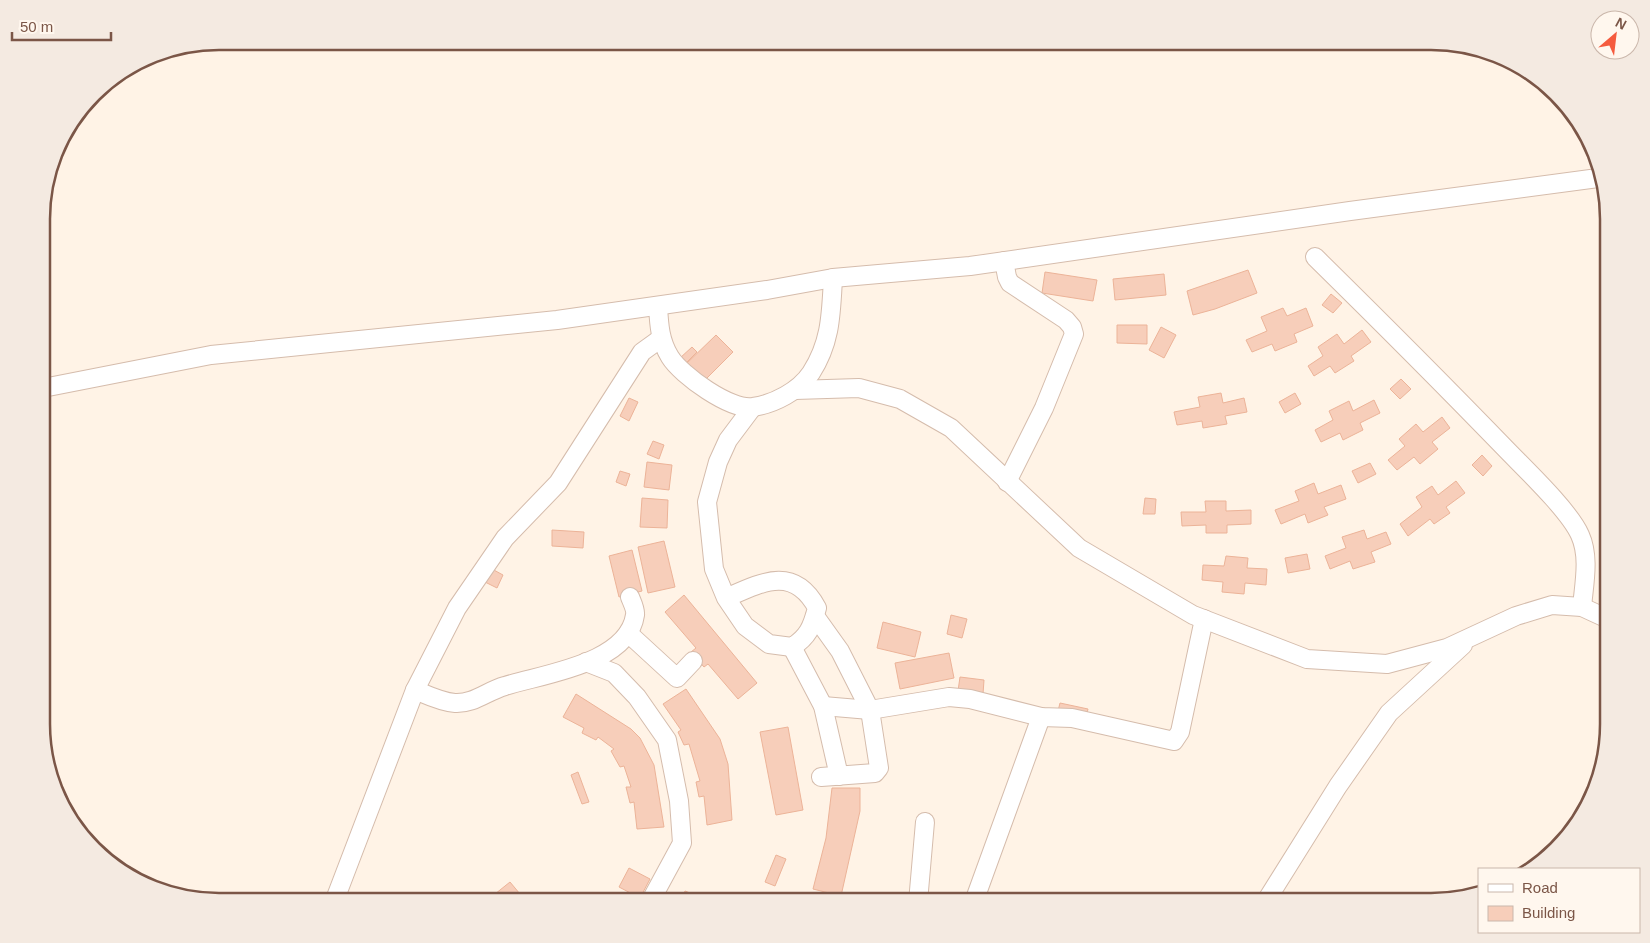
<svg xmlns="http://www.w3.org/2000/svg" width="1650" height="943" viewBox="0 0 1650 943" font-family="Helvetica,sans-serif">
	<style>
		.building { fill: #f7ceba; stroke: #ecb398 }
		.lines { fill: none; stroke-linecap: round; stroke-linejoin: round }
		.minor-casing { stroke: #d5bcac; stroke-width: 20 }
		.minor { stroke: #fff; stroke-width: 18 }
		.rim { fill: none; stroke: #7b5647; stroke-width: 2.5 }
	</style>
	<rect width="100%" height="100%" fill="#fff3e6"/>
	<g class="building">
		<polygon points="1248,270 1257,293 1215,309 1193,315 1187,291"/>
		<polygon points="1045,272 1097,280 1093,301 1042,293"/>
		<polygon points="1164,274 1166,295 1115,300 1113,279"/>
		<polygon points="1331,294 1342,303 1333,313 1322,305"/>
		<polygon points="1283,308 1287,316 1306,308 1313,326 1294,334 1297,342 1275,351 1272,344 1252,352 1246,340 1267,331 1261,317"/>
		<polygon points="1117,325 1147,325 1147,344 1117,343"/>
		<polygon points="1161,327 1176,335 1164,358 1149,350"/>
		<polygon points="1362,330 1371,342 1351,356 1354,361 1335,373 1330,366 1314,376 1308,366 1323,356 1318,347 1337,334 1344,344"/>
		<polygon points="716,335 733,352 703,382 685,365"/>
		<polygon points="692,347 697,352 685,364 680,358"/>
		<polygon points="1401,379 1411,389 1400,399 1390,389"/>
		<polygon points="1221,393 1223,403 1244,398 1247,412 1225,416 1227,424 1203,428 1202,421 1177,425 1174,412 1200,407 1198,397"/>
		<polygon points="1295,393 1301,404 1285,413 1279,402"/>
		<polygon points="629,398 638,402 629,421 620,416"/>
		<polygon points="1374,400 1380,413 1360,423 1363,430 1343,440 1340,433 1321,442 1315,430 1333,420 1329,411 1349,401 1353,411"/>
		<polygon points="1442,417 1450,428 1432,442 1438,449 1420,464 1414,457 1397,470 1388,460 1405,446 1399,439 1416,424 1423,432"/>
		<polygon points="653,441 664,445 659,459 647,454"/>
		<polygon points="1482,455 1492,466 1483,476 1472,465"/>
		<polygon points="647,462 672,465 669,490 644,487"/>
		<polygon points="1370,463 1376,474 1358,483 1352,471"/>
		<polygon points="620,471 630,474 626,486 616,482"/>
		<polygon points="1456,481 1465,493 1446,507 1450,513 1434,524 1430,519 1408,536 1400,524 1422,507 1416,497 1432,486 1438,495"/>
		<polygon points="1314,483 1318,494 1341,485 1346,499 1324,507 1328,515 1308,523 1305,514 1281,524 1275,510 1299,501 1295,491"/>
		<polygon points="642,498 668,500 667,528 640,527"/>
		<polygon points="1145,498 1156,499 1155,514 1143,514"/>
		<polygon points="1205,501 1226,501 1226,511 1251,510 1251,524 1227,525 1227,533 1206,533 1206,525 1182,526 1181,512 1206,512"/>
		<polygon points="552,530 584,532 583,548 552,546"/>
		<polygon points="1364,530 1367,539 1386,532 1391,544 1371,552 1375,562 1353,569 1350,561 1330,569 1325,556 1346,548 1342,537"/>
		<polygon points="664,541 675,587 648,593 638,547"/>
		<polygon points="632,550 642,591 619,597 609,556"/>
		<polygon points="1307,554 1310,569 1288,573 1285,558"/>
		<polygon points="1226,556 1248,558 1247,568 1267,569 1266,585 1245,583 1244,594 1222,592 1223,582 1202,580 1203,565 1224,566"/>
		<polygon points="492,569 503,575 497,588 485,582"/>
		<polygon points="684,595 757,683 738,699 708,664 704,667 691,652 696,648 665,612"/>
		<polygon points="951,615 967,619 962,638 947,634"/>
		<polygon points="883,622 921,632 915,657 877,648"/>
		<polygon points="949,653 954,678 900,689 895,663"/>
		<polygon points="960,677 984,680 983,694 958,691"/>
		<polygon points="686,689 720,739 728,764 732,820 707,825 704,796 699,797 696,782 700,781 689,744 684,745 678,732 681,730 663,704"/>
		<polygon points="576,694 631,729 640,738 654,765 664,827 637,829 634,802 630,803 626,787 631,787 624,766 620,767 611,751 614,749 598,737 596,740 582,733 584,728 563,717"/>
		<polygon points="1060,703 1088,709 1086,717 1058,711"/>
		<polygon points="788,727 803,810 776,815 760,732"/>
		<polygon points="578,772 589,802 582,804 571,775"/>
		<polygon points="832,788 860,788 860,811 841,896 813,889 826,838"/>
		<polygon points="776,855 786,859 775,886 765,882"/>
		<polygon points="629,868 650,879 640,898 619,887"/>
		<polygon points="510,882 525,900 523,902 485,902"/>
		<polygon points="685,891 695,895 692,902 680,902"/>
	</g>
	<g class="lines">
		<g class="minor-casing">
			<g id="minor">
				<path d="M 1315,257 C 1378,319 1441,382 1503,446 C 1523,467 1569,510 1580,535 C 1590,557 1584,584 1582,607"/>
				<polyline points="1004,261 1007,277 1010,283 1066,320 1072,327 1074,334 1044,408 1007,482"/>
				<path d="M 658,306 C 659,325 660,341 670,357 C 681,375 731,411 753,407 C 774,404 799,391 811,373 C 831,342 831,314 833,278"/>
				<polyline points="43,388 211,355 557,320 767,290 833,278 970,266 1350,211 1598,178"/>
				<polyline points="795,390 859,388 900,399 951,428 1079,548 1193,615 1307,659 1387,664 1447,648 1516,616 1552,605 1582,607 1608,619"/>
				<path d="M 630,597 C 632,602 636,610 635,615 C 628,664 542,674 505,686 C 487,691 474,704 455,703 C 441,702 427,695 415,690 L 457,608 L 505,538 L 558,483 L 642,352 L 660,339"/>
				<path d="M 726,598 C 762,582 794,565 817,608 C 812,627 808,637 792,647 L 769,644 L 745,626 L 726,598 L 714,569 L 707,502 L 718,462 L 728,440 L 752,408"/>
				<polyline points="815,616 840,651 870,710 879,768 875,773 821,777"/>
				<polyline points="628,633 677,678 693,661"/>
				<polyline points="792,647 823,706 839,776"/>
				<polyline points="586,662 614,673 637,697 667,740 679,801 682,843 650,902"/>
				<polyline points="823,706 870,710 949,697 970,699 1041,717 1072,718 1174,741 1180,732 1204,619"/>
				<polyline points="1266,901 1338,786 1389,713 1463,645"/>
				<polyline points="334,902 415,690"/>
				<polyline points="918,902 925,822"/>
				<polyline points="972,902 976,896 1041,717"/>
			</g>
		</g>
		<use href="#minor" class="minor"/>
	</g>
	<path d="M0 0H1650V943H0ZM219 50H1431A169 169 0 0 1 1600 219V724A169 169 0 0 1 1431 893H219A169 169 0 0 1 50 724V219A169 169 0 0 1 219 50Z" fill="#f4eae1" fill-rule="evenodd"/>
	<path class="rim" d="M219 50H1431A169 169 0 0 1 1600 219V724A169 169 0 0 1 1431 893H219A169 169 0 0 1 50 724V219A169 169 0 0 1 219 50Z"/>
	<rect x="1478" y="868" width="162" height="65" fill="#fff7ee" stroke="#cab7ab"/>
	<rect x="1488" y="884" width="25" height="8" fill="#ffffff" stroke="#cab7ab"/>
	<text x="1522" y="893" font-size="15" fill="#7b5647">Road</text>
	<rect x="1488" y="906" width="25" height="15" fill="#f7ceba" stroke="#cab7ab"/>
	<text x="1522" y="918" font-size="15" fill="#7b5647">Building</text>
	<g transform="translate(1615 35) rotate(28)"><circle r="24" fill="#fff7ee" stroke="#cab7ab"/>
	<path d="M0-4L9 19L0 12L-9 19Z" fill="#f55b3e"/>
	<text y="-8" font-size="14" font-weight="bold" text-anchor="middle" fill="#7b5647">N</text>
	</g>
	<path d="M12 32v8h99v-8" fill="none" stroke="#7b5647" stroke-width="2.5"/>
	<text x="20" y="32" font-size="15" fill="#7b5647" stroke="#fff7ee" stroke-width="4" paint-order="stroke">50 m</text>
</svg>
